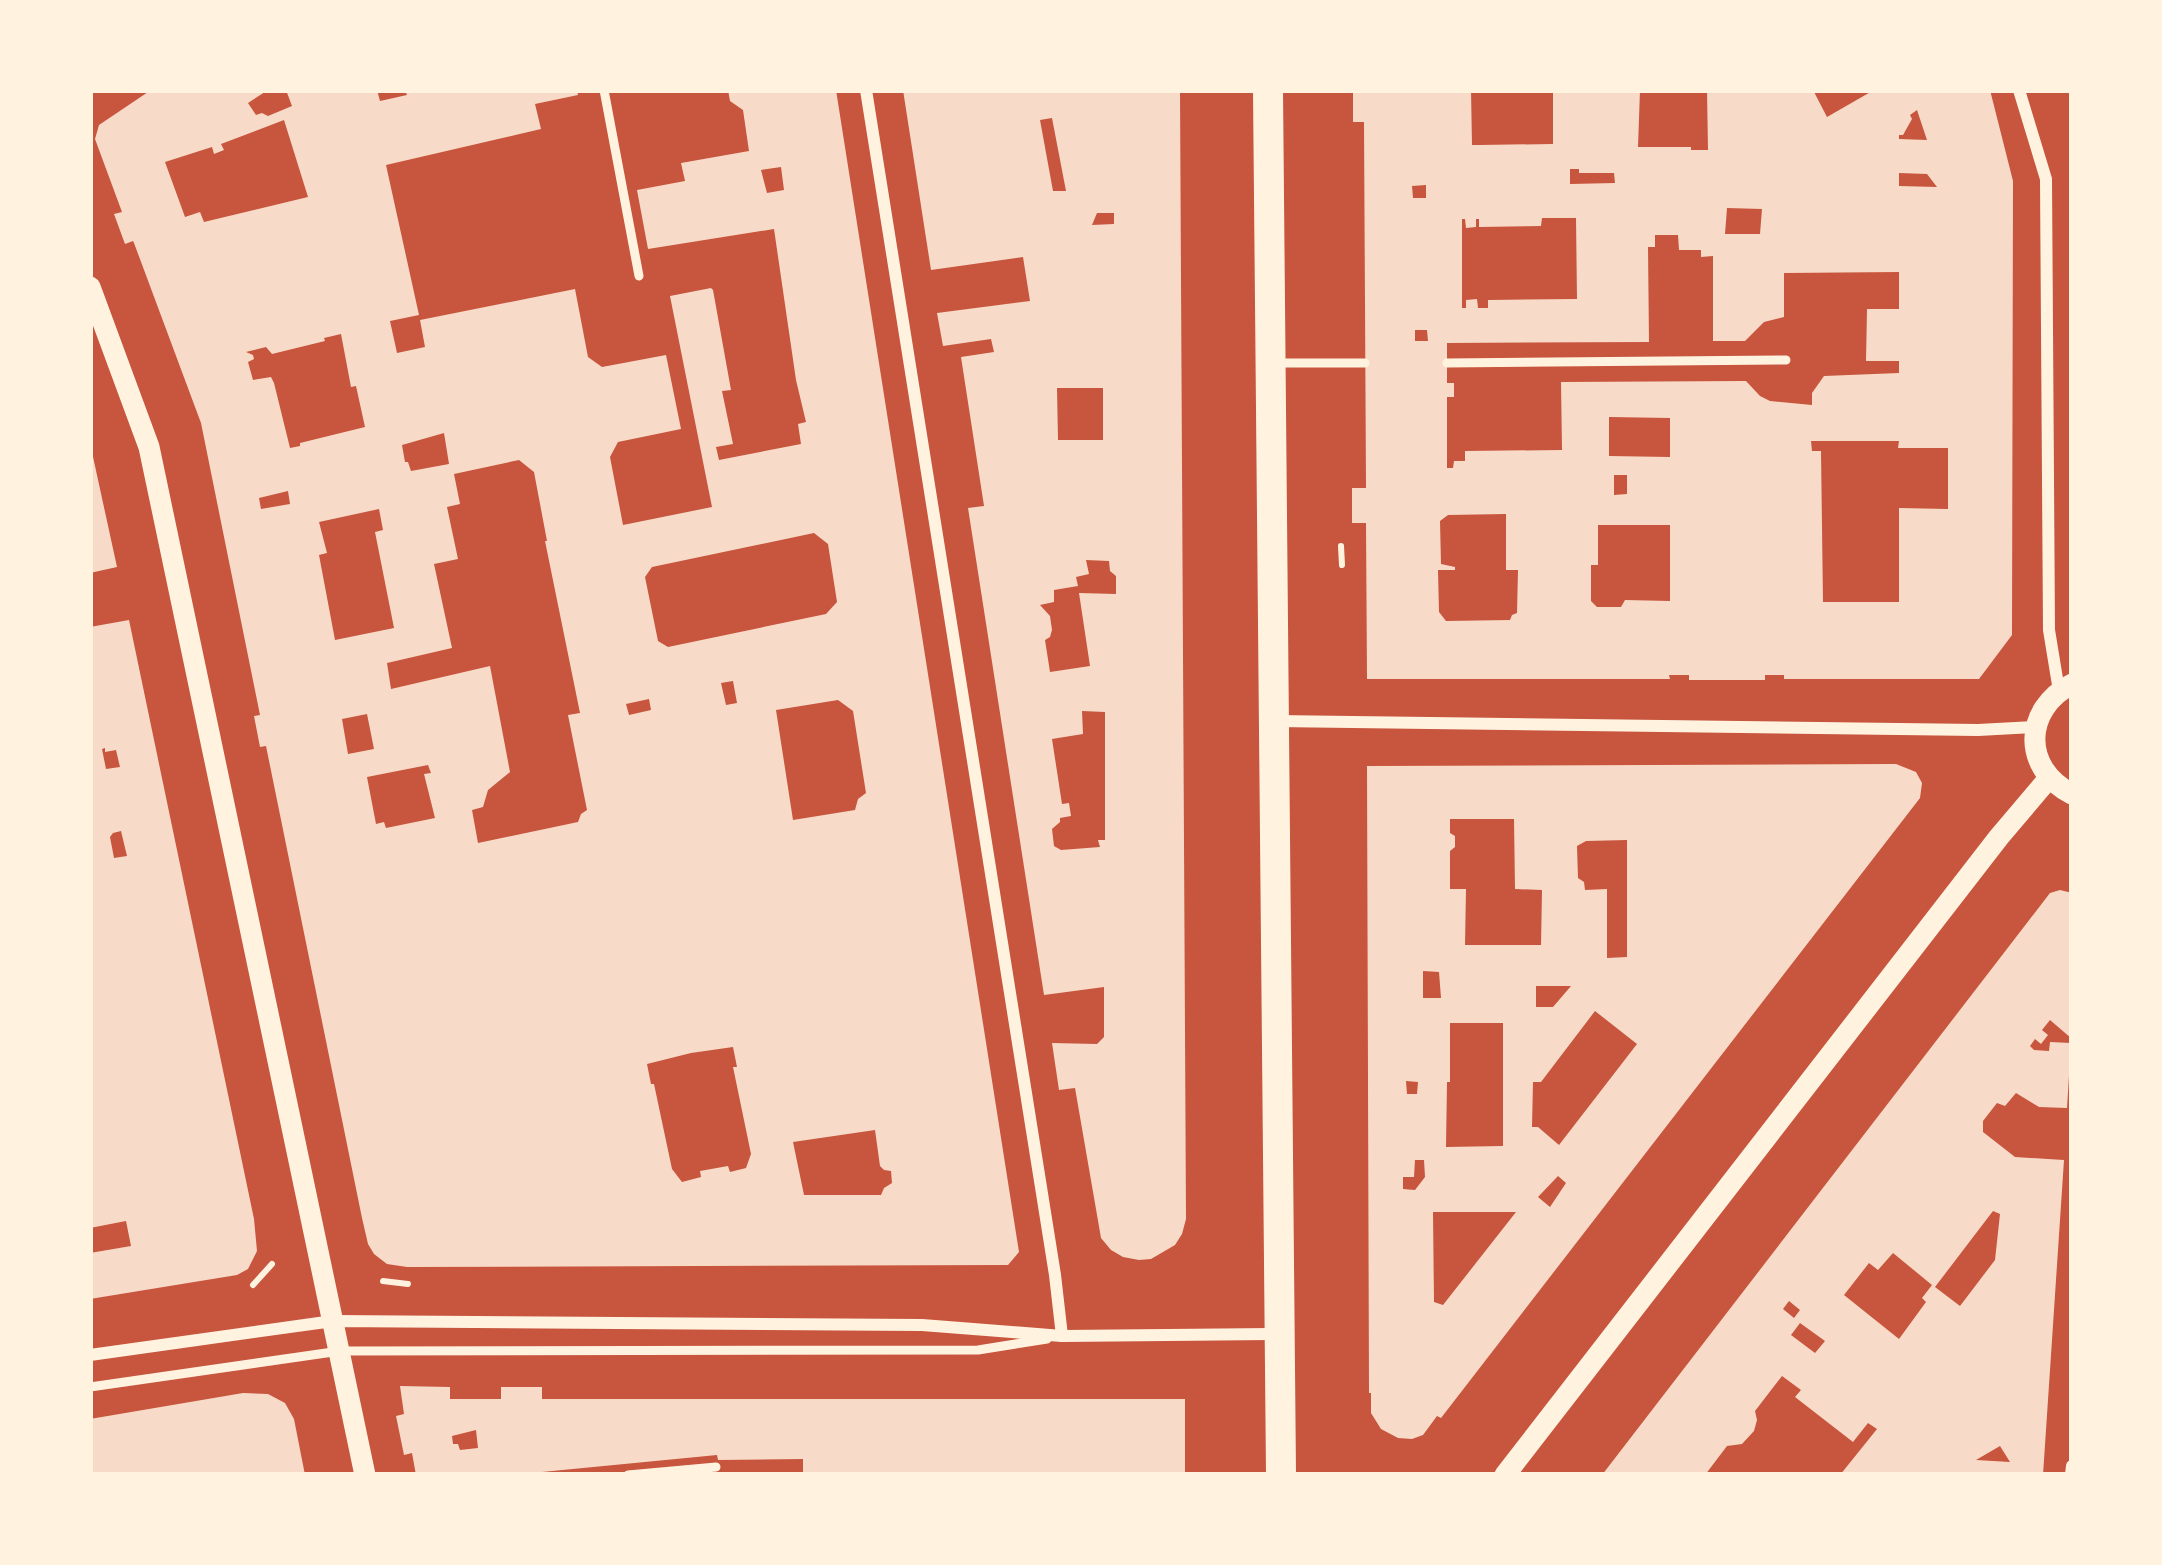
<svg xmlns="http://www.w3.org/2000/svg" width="2162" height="1565" viewBox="0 0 2162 1565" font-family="'PT Sans Narrow',sans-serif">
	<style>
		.building { fill: #f7dbc8; fill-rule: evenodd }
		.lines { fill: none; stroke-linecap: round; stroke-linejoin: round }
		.path { stroke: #fff3e0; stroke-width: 6 }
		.service { stroke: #fff3e0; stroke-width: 9 }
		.minor { stroke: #fff3e0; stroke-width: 12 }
		.tertiary { stroke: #fff3e0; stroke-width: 21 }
		.primary { stroke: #fff3e0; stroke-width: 30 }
	</style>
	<rect width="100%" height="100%" fill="#c8553d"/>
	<g class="building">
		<path d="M 151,90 L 268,90 L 248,103 L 256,115 L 262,113 L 268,116 L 292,106 L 286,90 L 377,90 L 380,101 L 407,95 L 405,90 L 577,90 L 578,95 L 535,104 L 541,129 L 386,165 L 419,315 L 390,321 L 397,353 L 425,347 L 420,320 L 575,289 L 588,357 L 602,367 L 666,355 L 681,429 L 618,442 L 610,457 L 623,525 L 712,507 L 670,296 L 711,288 L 713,290 L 731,390 L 722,391 L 733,444 L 716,447 L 719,460 L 801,444 L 798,424 L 806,422 L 796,380 L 774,229 L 648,249 L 637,190 L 685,181 L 681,163 L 749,151 L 743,110 L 730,101 L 728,90 L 836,90 L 1019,1252 L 1008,1265 L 407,1267 L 387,1264 L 374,1254 L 368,1244 L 362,1218 L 266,746 L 260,747 L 254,716 L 260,715 L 201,423 L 134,243 L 133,241 L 125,244 L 114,214 L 122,212 L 95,139 L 99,125 ZM 284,120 L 308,197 L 204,222 L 200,212 L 185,217 L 165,162 L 212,147 L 214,154 L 224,150 L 221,144 ZM 781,167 L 784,190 L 767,193 L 761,170 ZM 341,334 L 351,387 L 356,386 L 365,427 L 300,443 L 300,446 L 290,448 L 274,383 L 271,377 L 253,380 L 248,362 L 254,359 L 253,355 L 246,352 L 266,347 L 272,354 L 325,341 L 324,338 ZM 444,433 L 449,464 L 411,471 L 408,462 L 405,462 L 402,445 ZM 519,460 L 534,472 L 547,541 L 545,541 L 580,713 L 568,715 L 587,810 L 581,814 L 578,822 L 478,843 L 472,810 L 483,807 L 488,790 L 510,772 L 490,666 L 391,689 L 387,663 L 452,648 L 434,564 L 458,559 L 447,507 L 460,504 L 454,474 ZM 288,491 L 290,504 L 261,509 L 259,498 ZM 379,509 L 383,530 L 375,532 L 394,628 L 335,640 L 319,555 L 327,553 L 319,522 ZM 814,533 L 828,544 L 837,602 L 826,614 L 668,647 L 658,641 L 645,577 L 652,567 ZM 733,681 L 737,703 L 726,705 L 721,683 ZM 649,699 L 651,710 L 629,715 L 626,704 ZM 838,700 L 853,711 L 866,793 L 858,799 L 855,810 L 793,820 L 776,710 ZM 367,714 L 374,749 L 348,754 L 342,719 ZM 428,765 L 431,773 L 424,774 L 435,818 L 386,828 L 384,822 L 376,824 L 367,777 ZM 733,1047 L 737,1067 L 733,1067 L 751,1154 L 746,1168 L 730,1172 L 728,1166 L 700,1171 L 701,1177 L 682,1182 L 672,1169 L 654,1084 L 651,1084 L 647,1064 L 691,1053 ZM 875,1130 L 880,1166 L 884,1170 L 891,1171 L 892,1183 L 884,1188 L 881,1195 L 804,1195 L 793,1142 Z"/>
		<path d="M 903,90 L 1180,90 L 1186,1219 L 1182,1234 L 1175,1245 L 1151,1259 L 1139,1260 L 1123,1257 L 1111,1250 L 1101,1238 L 1075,1088 L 1059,1090 L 1052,1043 L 1097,1044 L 1104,1037 L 1104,987 L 1044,995 L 968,508 L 984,506 L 961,357 L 994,352 L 991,339 L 943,346 L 937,313 L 1030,301 L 1023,257 L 931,270 ZM 1052,118 L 1066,191 L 1053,191 L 1040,120 ZM 1097,213 L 1114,213 L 1114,224 L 1092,225 ZM 1057,388 L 1103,388 L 1103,440 L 1058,440 ZM 1086,560 L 1109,561 L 1110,571 L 1116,576 L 1116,594 L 1079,593 L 1090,666 L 1050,672 L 1045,640 L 1050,637 L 1052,630 L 1050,616 L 1040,605 L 1054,602 L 1054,590 L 1078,586 L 1076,577 L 1089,574 ZM 1082,711 L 1105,712 L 1105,840 L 1098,840 L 1100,847 L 1061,850 L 1054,846 L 1052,829 L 1060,822 L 1060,818 L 1071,816 L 1069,803 L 1062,804 L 1052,739 L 1083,734 Z"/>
		<path d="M 1353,90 L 1471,90 L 1472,145 L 1479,145 L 1553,144 L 1553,90 L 1640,90 L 1638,147 L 1691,147 L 1691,150 L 1708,150 L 1707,90 L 1813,90 L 1827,117 L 1874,90 L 1990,90 L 2013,181 L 2012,635 L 1979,679 L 1784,679 L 1784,675 L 1765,675 L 1765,680 L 1689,680 L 1689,675 L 1669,675 L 1670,679 L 1367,679 L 1366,523 L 1352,523 L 1352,488 L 1366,488 L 1364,122 L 1353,122 ZM 1917,110 L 1927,140 L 1899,139 L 1899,135 L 1903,135 L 1912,119 L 1910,115 ZM 1570,169 L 1579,169 L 1579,173 L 1614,173 L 1615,183 L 1570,184 ZM 1899,173 L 1927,174 L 1937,187 L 1899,186 ZM 1426,185 L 1426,198 L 1413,198 L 1412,186 ZM 1727,208 L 1762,209 L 1760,234 L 1725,234 ZM 1542,218 L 1576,218 L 1577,299 L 1488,300 L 1488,308 L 1478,308 L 1477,299 L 1466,300 L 1466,308 L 1462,308 L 1462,219 L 1465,219 L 1466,228 L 1476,227 L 1476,219 L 1479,219 L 1479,227 L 1541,226 ZM 1655,235 L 1678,235 L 1679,250 L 1701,250 L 1701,257 L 1713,256 L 1713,341 L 1745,341 L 1764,322 L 1784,317 L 1784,273 L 1899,272 L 1899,309 L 1867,309 L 1866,361 L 1899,361 L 1899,373 L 1824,376 L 1812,393 L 1812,405 L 1770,401 L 1760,396 L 1746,381 L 1561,382 L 1562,450 L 1465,451 L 1465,461 L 1454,461 L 1453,468 L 1447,468 L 1447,397 L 1454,397 L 1454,383 L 1447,383 L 1447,343 L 1649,342 L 1648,247 L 1655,247 ZM 1415,330 L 1427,330 L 1428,341 L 1415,341 ZM 1609,417 L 1670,418 L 1670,457 L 1609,456 ZM 1811,441 L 1899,441 L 1898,448 L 1948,448 L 1948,509 L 1899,508 L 1899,602 L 1823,602 L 1821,451 L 1812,451 ZM 1614,475 L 1627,475 L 1627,494 L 1614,495 ZM 1506,514 L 1506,570 L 1518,570 L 1517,613 L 1512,615 L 1510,620 L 1446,621 L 1439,612 L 1438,570 L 1455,570 L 1455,567 L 1441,564 L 1440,521 L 1448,515 ZM 1598,525 L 1670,525 L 1670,601 L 1625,600 L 1621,607 L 1597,607 L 1591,601 L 1591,565 L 1598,565 Z"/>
		<polygon points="90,443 117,567 90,573"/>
		<path d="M 129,620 L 254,1219 L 257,1251 L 248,1269 L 237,1275 L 90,1299 L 90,1253 L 131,1246 L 126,1221 L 90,1228 L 90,627 ZM 105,748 L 105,752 L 116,750 L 120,767 L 106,769 L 102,749 ZM 121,831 L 127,856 L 114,858 L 110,837 L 113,833 Z"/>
		<path d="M 1896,764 L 1916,772 L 1922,783 L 1920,798 L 1441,1418 L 1437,1416 L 1423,1435 L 1412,1439 L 1398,1438 L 1381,1429 L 1371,1413 L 1371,1393 L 1369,1393 L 1367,766 ZM 1450,819 L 1514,819 L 1515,889 L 1542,890 L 1541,945 L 1465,945 L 1466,889 L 1450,889 L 1450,851 L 1455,847 L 1455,836 L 1450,833 ZM 1627,840 L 1627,957 L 1607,958 L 1607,889 L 1585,890 L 1584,882 L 1578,878 L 1577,846 L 1586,841 ZM 1423,971 L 1439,972 L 1441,998 L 1423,998 ZM 1536,986 L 1571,986 L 1553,1007 L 1536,1007 ZM 1595,1011 L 1637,1044 L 1559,1145 L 1538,1127 L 1532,1127 L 1533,1082 L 1541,1082 ZM 1450,1023 L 1503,1023 L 1503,1146 L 1446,1147 L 1447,1082 L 1450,1082 ZM 1406,1081 L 1418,1082 L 1417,1094 L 1407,1094 ZM 1415,1160 L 1424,1160 L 1425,1177 L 1415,1190 L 1403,1189 L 1403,1177 L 1414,1177 ZM 1558,1176 L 1566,1183 L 1550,1207 L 1538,1197 ZM 1433,1212 L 1516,1212 L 1443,1305 L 1434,1302 Z"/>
		<path d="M 2060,890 L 2072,893 L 2071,1038 L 2050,1020 L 2042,1030 L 2048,1035 L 2041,1044 L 2035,1039 L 2030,1046 L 2034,1050 L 2049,1051 L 2050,1042 L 2071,1043 L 2067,1108 L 2039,1107 L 2016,1093 L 2005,1106 L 1997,1103 L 1983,1121 L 1983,1132 L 2015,1157 L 2064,1160 L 2043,1475 L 1925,1475 L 1921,1472 L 1918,1475 L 1840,1475 L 1877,1429 L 1868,1423 L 1853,1442 L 1795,1397 L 1801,1390 L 1782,1376 L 1755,1411 L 1757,1420 L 1754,1431 L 1742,1444 L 1727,1446 L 1705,1475 L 1602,1475 L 2050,893 ZM 1993,1211 L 2000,1214 L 1995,1260 L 1960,1306 L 1935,1287 ZM 1893,1253 L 1932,1285 L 1922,1298 L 1926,1302 L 1899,1339 L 1844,1295 L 1869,1263 L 1878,1270 ZM 1789,1301 L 1800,1310 L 1794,1318 L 1783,1309 ZM 1800,1323 L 1825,1341 L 1815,1353 L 1791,1335 ZM 2000,1446 L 2010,1462 L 1976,1460 Z"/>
		<path d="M 400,1386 L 450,1387 L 450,1399 L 501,1399 L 501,1387 L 542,1387 L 542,1399 L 1185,1399 L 1185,1475 L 803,1475 L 803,1459 L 718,1460 L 717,1455 L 511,1475 L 416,1475 L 412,1453 L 404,1455 L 396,1416 L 404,1414 ZM 476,1430 L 478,1448 L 460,1450 L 458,1444 L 453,1444 L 452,1436 Z"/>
		<polygon points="243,1393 268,1394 285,1403 294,1419 305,1475 90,1475 90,1419"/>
	</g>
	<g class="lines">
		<g class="path">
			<polyline points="1341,546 1342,565"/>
			<polyline points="383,1281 408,1284"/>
			<polyline points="253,1285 272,1264"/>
		</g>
		<g class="service">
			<polyline points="604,90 639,276"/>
			<polyline points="1276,363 1365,363"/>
			<polyline points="1447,363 1786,360"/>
			<polyline points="90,1387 340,1351 978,1350 1047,1339"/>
			<polyline points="628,1475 716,1467"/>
		</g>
		<g class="minor">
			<polyline points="866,90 1055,1275 1062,1336"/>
			<polyline points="2019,90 2046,179 2049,630 2059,691"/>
			<polyline points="1275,721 1978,730 2035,727"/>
			<polyline points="90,1355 333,1321 922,1325 1062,1336 1279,1334"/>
			<polyline points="2071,1475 2072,1466"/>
		</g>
		<g class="tertiary">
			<polyline points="90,287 149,447 365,1475"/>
			<path d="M 2072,684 C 2023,709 2022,769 2072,794"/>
			<polyline points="1505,1475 1999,837 2049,778"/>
		</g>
		<polyline class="primary" points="1268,90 1281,1475"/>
	</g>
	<rect width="2162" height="1565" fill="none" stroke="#fff3e0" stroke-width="186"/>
</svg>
